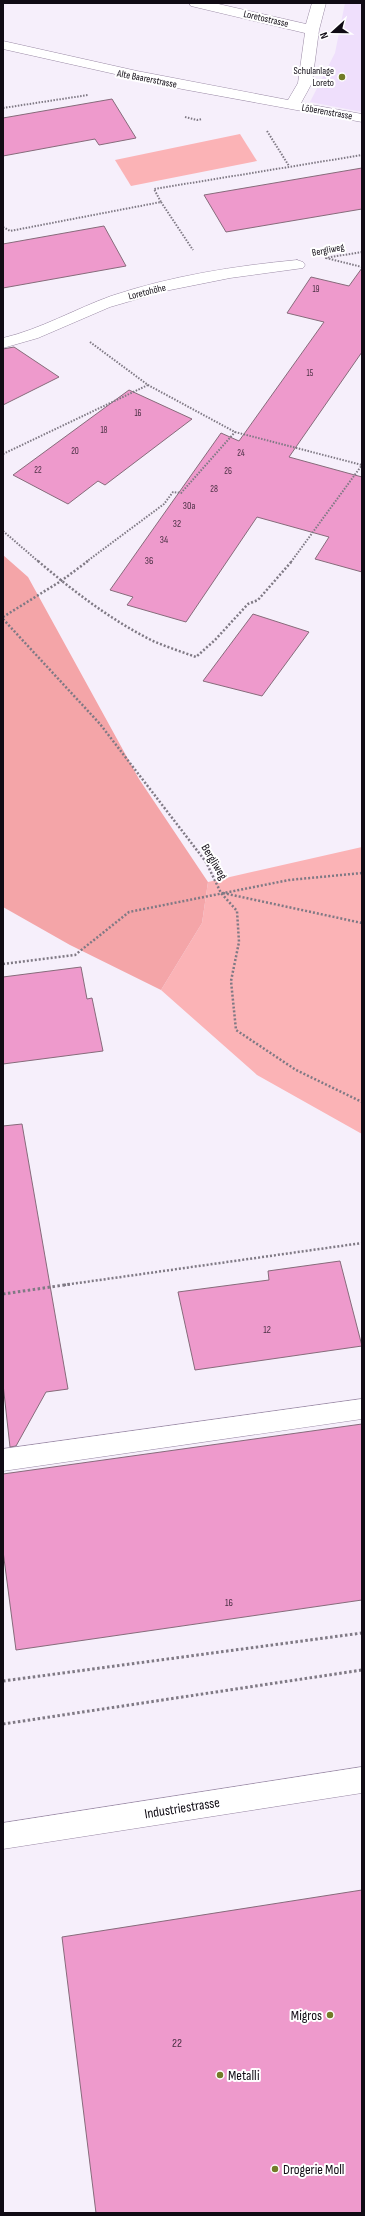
<svg xmlns="http://www.w3.org/2000/svg" width="365" height="2216" viewBox="0 0 365 2216" font-family="'Sofia Sans Condensed',sans-serif">
	<style>
		.built { fill: #efdffc }
		.green { fill: #fbb3b6 }
		.forest { fill: #f4a5a8 }
		.building { fill: #ee9acc; stroke: #876b7b }
		.lines { fill: none; stroke-linecap: round; stroke-linejoin: round }
		.minor-casing { stroke: #9b8ba6; stroke-width: 1 }
		.path-far2 { stroke: #7f7984; stroke-width: 2; stroke-dasharray: 1.5 1.5; stroke-linecap: butt }
		.path-far1 { stroke: #7f7984; stroke-width: 2.5; stroke-dasharray: 2 2; stroke-linecap: butt }
		.path { stroke: #7f7984; stroke-width: 3; stroke-dasharray: 2.5 2.5; stroke-linecap: butt }
		.minor { fill: #fff; fill-rule: evenodd }
		.poi-dot { fill: #727c28; stroke: #fff; stroke-width: 1.5 }
		.labels { text-anchor: middle; dominant-baseline: central; stroke-width: 4; stroke-linejoin: round; paint-order: stroke }
		.far-number-label { font-size: 9px; fill: #482f42 }
		.far-street-label { font-size: 10px; fill: #100b14; stroke: #fff }
		.far-poi-label { font-size: 10px; fill: #100b14; stroke: #fff; text-anchor: end }
		.number-label { font-size: 10px; fill: #482f42 }
		.street-label { font-size: 12px; fill: #100b14; stroke: #fff }
		.near-number-label { font-size: 12px; fill: #482f42 }
		.near-street-label { font-size: 14px; fill: #100b14; stroke: #fff }
		.near-poi-label { font-size: 14px; fill: #100b14; stroke: #fff; text-anchor: start }
	</style>
	<rect width="100%" height="100%" fill="#f6effb"/>
	<polygon class="built" points="345,3 362,3 362,112 310,102 335,53"/>
	<g class="green">
		<polygon points="240,134 257,161 131,186 115,160"/>
		<polygon points="362,847 362,1134 257,1075 161,990 202,923 208,882"/>
	</g>
	<polygon class="forest" points="3,555 28,577 139,779 208,882 202,923 161,990 70,945 3,907"/>
	<g class="building">
		<polygon points="112,99 136,138 99,145 95,139 3,156 3,118"/>
		<polygon points="362,168 362,209 226,232 204,195"/>
		<polygon points="104,226 126,266 3,288 3,244"/>
		<polygon points="362,268 362,352 289,457 362,477 362,572 315,559 329,537 257,517 186,622 127,605 133,597 110,590 221,433 239,441 324,322 287,313 311,277 349,286"/>
		<polygon points="14,347 59,377 3,405 3,349"/>
		<polygon points="129,390 192,419 105,485 98,481 68,504 13,475"/>
		<polygon points="253,614 309,632 262,696 203,681"/>
		<polygon points="81,967 87,999 92,998 103,1051 3,1064 3,977"/>
		<polygon points="22,1124 68,1389 46,1392 16,1446 10,1447 3,1384 3,1126"/>
		<polygon points="340,1261 362,1346 195,1370 178,1292 269,1280 268,1271"/>
		<polygon points="362,1424 362,1600 16,1650 3,1551 3,1474"/>
		<polygon points="362,1890 362,2213 96,2213 62,1937"/>
	</g>
	<g class="lines">
		<g class="minor-casing">
			<g id="minor">
				<polygon points="189,3 214,3 306,24 312,3 326,3 319,30 312,83 301,103 362,114 362,122 182,89 3,49 3,41 137,71 288,100 298,83 305,33 191,6"/>
				<path d="M 297,260 L 303,262 L 305,265 L 303,268 L 230,278 L 165,291 L 110,307 L 38,338 L 3,348 L 3,338 C 41,329 75,309 111,296 C 171,276 234,266 297,260 Z"/>
				<polygon points="362,1399 362,1419 3,1471 3,1449"/>
				<polygon points="362,1767 362,1793 3,1849 3,1823"/>
			</g>
		</g>
		<g class="path-far2">
			<polyline points="3,108 88,95"/>
			<polyline points="185,117 197,120 202,119"/>
			<polyline points="267,131 289,166"/>
			<polyline points="161,202 193,250"/>
			<polyline points="3,227 10,231 161,202 154,189 362,155"/>
			<polyline points="325,258 362,252"/>
			<polyline points="326,258 362,267"/>
			<polyline points="90,342 148,385 235,432 362,465"/>
			<polyline points="3,454 148,385"/>
			<polyline points="3,531 39,562"/>
			<polyline points="86,562 164,504 173,492 181,493 235,432"/>
			<polyline points="291,562 362,465"/>
		</g>
		<g class="path-far1">
			<path d="M 38,561 C 73,591 111,620 153,641 C 167,647 182,652 196,657 L 215,640 L 248,604 L 258,600 L 292,561"/>
			<polyline points="3,617 61,581 88,561"/>
			<polyline points="3,619 100,724 206,862 221,893 237,911 239,942 231,981 236,1030 296,1070 362,1102"/>
			<polyline points="223,893 362,923"/>
			<polyline points="3,964 75,955 129,912 289,880 362,873"/>
			<polyline points="64,1285 362,1243"/>
		</g>
		<g class="path">
			<polyline points="3,1294 71,1284"/>
			<polyline points="3,1681 362,1633"/>
			<polyline points="3,1724 362,1670"/>
		</g>
		<use href="#minor" class="minor"/>
	</g>
	<g class="poi-dot">
		<circle cx="342" cy="77" r="4"/>
		<circle cx="330" cy="2015" r="4"/>
		<circle cx="220" cy="2075" r="4"/>
		<circle cx="275" cy="2169" r="4"/>
	</g>
	<g class="labels">
		<g class="far-number-label">
			<text x="316" y="289">19</text>
			<text x="310" y="373">15</text>
			<text x="138" y="413">16</text>
			<text x="104" y="430">18</text>
			<text x="75" y="451">20</text>
			<text x="241" y="453">24</text>
			<text x="38" y="470">22</text>
			<text x="228" y="471">26</text>
			<text x="214" y="489">28</text>
		</g>
		<g class="far-street-label">
			<text transform="translate(266 19) rotate(13)">Loretostrasse</text>
			<text transform="translate(147 79) rotate(11)">Alte Baarerstrasse</text>
			<text transform="translate(327 112) rotate(10)">Löberenstrasse</text>
			<text transform="translate(328 250) rotate(-11)">Bergliweg</text>
			<text transform="translate(147 292) rotate(-14)">Loretohöhe</text>
		</g>
		<g class="far-poi-label">
			<text x="334" y="71">Schulanlage<tspan x="334" dy="12">Loreto</tspan></text>
		</g>
		<g class="number-label">
			<text x="189" y="506">30a</text>
			<text x="177" y="524">32</text>
			<text x="164" y="540">34</text>
			<text x="149" y="561">36</text>
			<text x="267" y="1330">12</text>
			<text x="229" y="1603">16</text>
		</g>
		<g class="street-label">
			<text transform="translate(214 862) rotate(59)">Bergliweg</text>
		</g>
		<g class="near-number-label">
			<text x="177" y="2043">22</text>
		</g>
		<g class="near-street-label">
			<text transform="translate(182 1808) rotate(-9)">Industriestrasse</text>
		</g>
		<g class="near-poi-label">
			<text x="322" y="2015" text-anchor="end">Migros</text>
			<text x="228" y="2075">Metalli</text>
			<text x="283" y="2169">Drogerie Moll</text>
		</g>
	</g>
	<rect width="365" height="2216" fill="none" stroke="#100b14" stroke-width="8"/>
	<g transform="translate(333 32) rotate(249)" stroke="#ffffff" stroke-width="3" paint-order="stroke">
	<path d="M0-3L7 15L0 10L-7 15Z" fill="#100b14"/>
	<text y="-6" font-size="11" font-weight="bold" text-anchor="middle" fill="#100b14">N</text>
	</g>
</svg>
